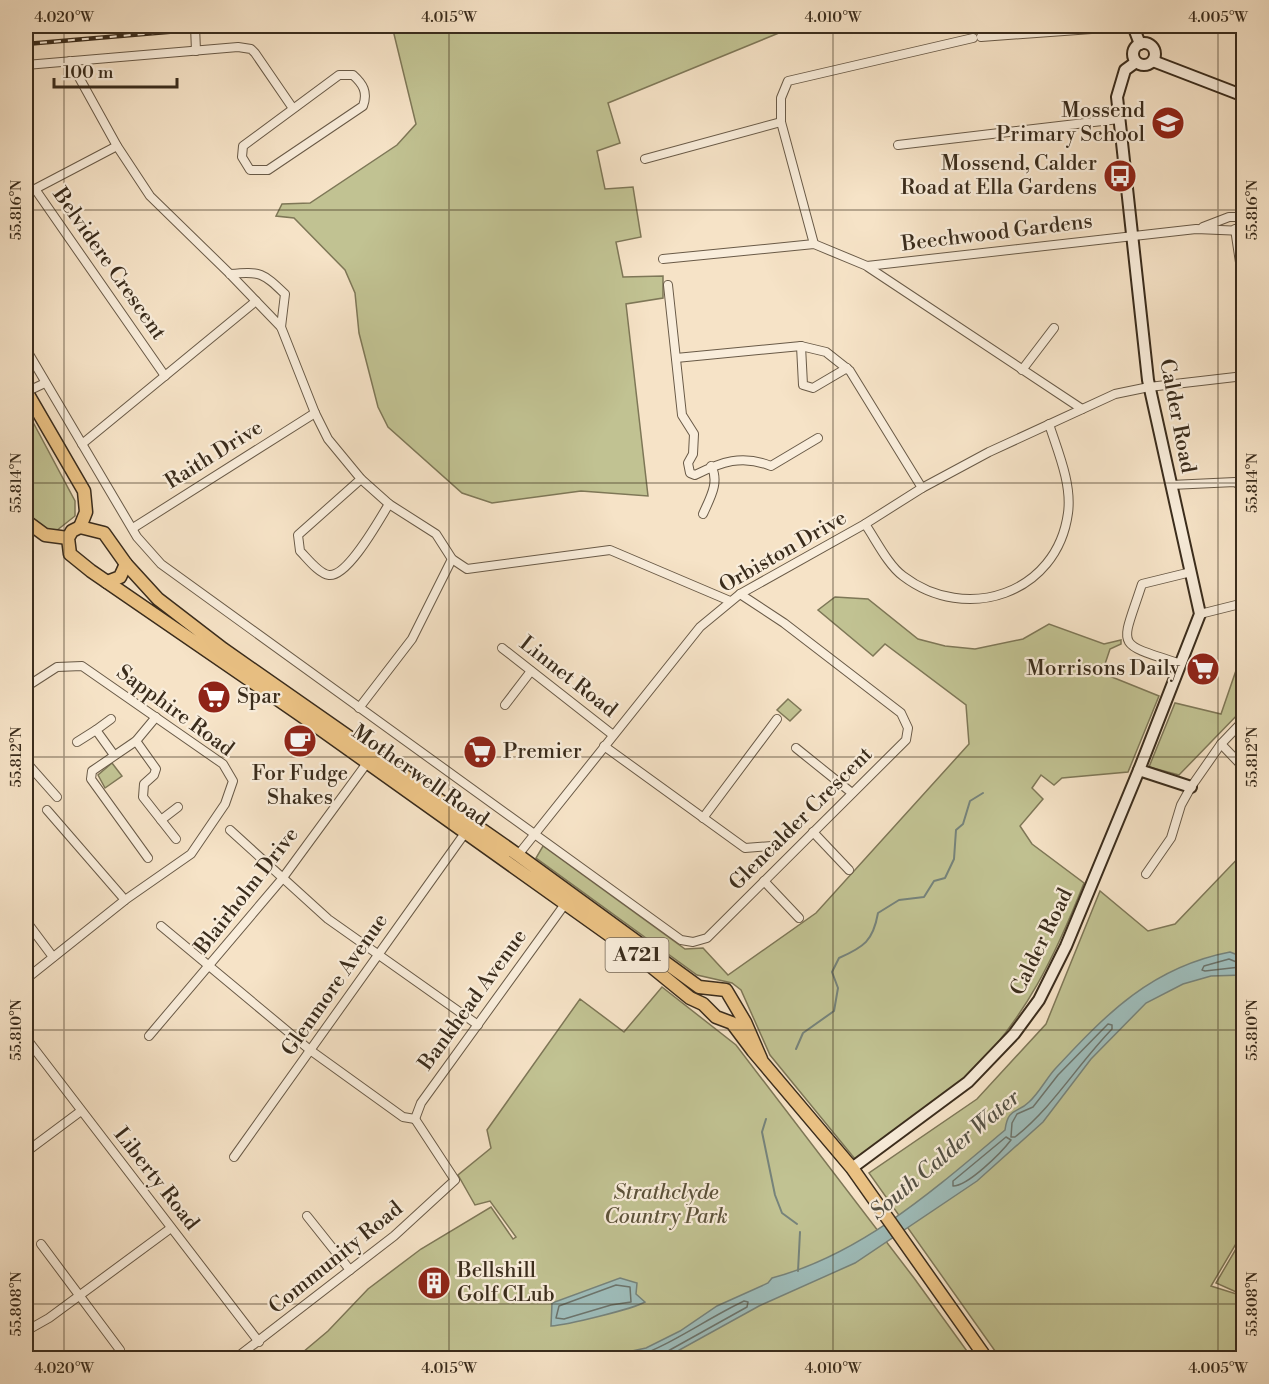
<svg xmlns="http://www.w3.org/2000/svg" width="1269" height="1384" viewBox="0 0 1269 1384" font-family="'Libre Bodoni',serif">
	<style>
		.green { fill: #c1c292; stroke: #7e7757; stroke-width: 1.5 }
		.water { fill: #9ebdbb; stroke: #76837b; stroke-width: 1.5 }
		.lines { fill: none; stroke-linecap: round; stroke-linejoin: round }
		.shore { stroke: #6c746c; stroke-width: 1.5 }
		.stream { stroke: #76837b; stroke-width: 2 }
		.street-casing { stroke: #695a47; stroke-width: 10 }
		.secondary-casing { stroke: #3a2c1c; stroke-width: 14 }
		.primary-casing { stroke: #3a2c1c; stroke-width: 15 }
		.street { stroke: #f9eddb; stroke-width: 8 }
		.secondary { stroke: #f9eddb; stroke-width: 10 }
		.primary { stroke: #ebc284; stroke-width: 12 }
		.rail-casing { stroke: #3a2c1c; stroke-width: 4.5 }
		.rail { stroke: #f9eddb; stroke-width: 2; stroke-dasharray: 7; stroke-linecap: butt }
		.ticks { fill: none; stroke: #3a2c1c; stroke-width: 1.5; stroke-opacity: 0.45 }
		.labels { text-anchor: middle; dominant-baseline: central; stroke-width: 4.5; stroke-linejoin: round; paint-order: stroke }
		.shield { fill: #f9eddb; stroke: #736655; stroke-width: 1.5 }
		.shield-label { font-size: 20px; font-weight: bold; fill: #3a2c1c }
		.poi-label { font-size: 21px; fill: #3a2c1c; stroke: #f9eddb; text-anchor: end }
		.street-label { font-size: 21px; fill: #3a2c1c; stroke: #f9eddb }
		.park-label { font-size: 21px; font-style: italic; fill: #5c523a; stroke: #f9eddb }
		.water-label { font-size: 22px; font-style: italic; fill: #535044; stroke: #f9eddb }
		.neatline { fill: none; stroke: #3a2c1c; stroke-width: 2 }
		.ticks-label { font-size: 15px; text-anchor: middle; fill: #3a2c1c }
	</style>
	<rect width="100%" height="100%" fill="#f6e3c7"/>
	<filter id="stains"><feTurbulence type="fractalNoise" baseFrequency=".00333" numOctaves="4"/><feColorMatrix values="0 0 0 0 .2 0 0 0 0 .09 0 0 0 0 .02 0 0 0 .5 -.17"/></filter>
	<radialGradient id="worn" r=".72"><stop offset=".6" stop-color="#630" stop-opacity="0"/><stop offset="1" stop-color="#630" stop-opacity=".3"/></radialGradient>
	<g class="green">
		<polygon points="392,26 796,26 608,103 620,143 597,151 605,189 633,187 641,237 616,242 623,277 663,276 663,298 626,304 648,496 581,491 492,503 462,493 388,427 378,407 359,333 355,293 345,270 294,218 276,216 282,204 310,203 397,145 416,124"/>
		<polygon points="26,409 75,501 75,516 56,531 49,530 26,514"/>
		<path d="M 835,597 L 868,599 L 918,639 L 945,646 L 975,649 L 1023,639 L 1049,624 L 1104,644 L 1121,640 L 1121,644 L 1110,649 L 1102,673 L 1159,696 L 1128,772 L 1062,778 L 1054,785 L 1041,775 L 1032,788 L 1043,799 L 1020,826 L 1032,844 L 1084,883 C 1056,954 1025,1020 969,1074 C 935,1106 893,1132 855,1159 L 770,1055 L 741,990 L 732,983 L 697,975 L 536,858 L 543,846 L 685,949 L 703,948 L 728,975 L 816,913 L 969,744 L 966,705 L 885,644 L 873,656 L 818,610 Z"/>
		<polygon points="1241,656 1243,658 1243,709 1179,775 1149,767 1175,703 1221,714"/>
		<polygon points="788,699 801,710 790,721 777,710"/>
		<polygon points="112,763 122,776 105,788 98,775"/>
		<polygon points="1243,853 1243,1232 1211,1286 1243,1296 1243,1358 1000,1358 869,1173 977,1099 1046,1024 1100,891 1148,931 1175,924"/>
		<polygon points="662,987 736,1045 914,1278 972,1358 296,1358 328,1331 368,1289 421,1249 491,1207 513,1239 516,1237 490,1201 475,1205 458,1175 491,1148 487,1130 580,999 624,1032"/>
		<polygon points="1243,1237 1244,1294 1243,1295 1216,1283"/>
	</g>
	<g class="water">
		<path d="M 1230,952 L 1243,957 L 1243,975 L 1211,976 L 1183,984 L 1146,1003 L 1091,1059 L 1043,1122 L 977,1181 L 855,1263 L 759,1306 L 665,1358 L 599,1358 L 646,1348 L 680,1331 L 717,1306 L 768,1283 L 772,1278 C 862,1254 935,1189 1005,1130 C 1008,1107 1017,1114 1029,1102 C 1039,1093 1046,1079 1055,1069 C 1107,1013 1152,967 1230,952 Z"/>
		<path d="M 620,1278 L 637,1283 L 636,1294 L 645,1302 C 633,1309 567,1325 551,1326 L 552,1303 Z"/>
	</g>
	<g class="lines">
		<g class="shore">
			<polygon points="1229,959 1239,963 1240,967 1205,971 1202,970 1204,966"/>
			<path d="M 1108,1024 L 1112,1025 L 1112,1029 C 1078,1064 1053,1107 1015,1137 L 1011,1137 L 1012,1123 L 1017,1114 L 1033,1107 L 1058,1075 Z"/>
			<path d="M 1006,1137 L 1011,1140 C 1001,1153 968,1186 953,1186 L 953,1181 Z"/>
			<polygon points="616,1285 630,1287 631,1302 611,1305 564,1319 556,1318 559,1306"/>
			<path d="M 633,1358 C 673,1344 706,1319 744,1301 L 748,1302 L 747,1307 L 668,1351 L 665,1358"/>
		</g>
		<g class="stream">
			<path d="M 796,1049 L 803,1033 L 834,1011 L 838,988 L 832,972 L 839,958 C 864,947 873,941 878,913 L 899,900 L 924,897 L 934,881 L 945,878 L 954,859 L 956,830 L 963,824 L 970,801 L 983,793"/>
			<polyline points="766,1119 762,1132 775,1195 782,1213 797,1224"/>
			<polyline points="798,1271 800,1232"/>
		</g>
		<g class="street-casing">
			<g id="street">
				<polyline points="195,26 196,51"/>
				<polyline points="981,37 1133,26"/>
				<polyline points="70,61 117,146 150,196 230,274 281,327 315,413 328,439 361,479 389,504 436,534 452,559 467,569 610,550 730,601"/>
				<polyline points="26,65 238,47 251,49 255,53 292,107"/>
				<path d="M 339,75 L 353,75 C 363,84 368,92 363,106 L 268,170 L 250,170 L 242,157 L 243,146 Z"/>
				<polyline points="898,145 1119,119"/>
				<polyline points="117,146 35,189 165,376"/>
				<polyline points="645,159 781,122"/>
				<polyline points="1203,227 1229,217 1244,217"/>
				<polyline points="1235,229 1244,289"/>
				<polyline points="814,244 781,122 781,98 788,81 973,38"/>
				<polyline points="663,259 814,244 867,266 1196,229 1244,231"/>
				<polyline points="868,267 1082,409"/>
				<path d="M 230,274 C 261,271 263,273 285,294 L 281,327"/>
				<path d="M 668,285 L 682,415 L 694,434 L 693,454 L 688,463 L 690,473 L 695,475 C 721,462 742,454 771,466 L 818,438"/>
				<polyline points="801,346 803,385 813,388 847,368"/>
				<polyline points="26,349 137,537 161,564 681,940 693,942 707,938 906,740 908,728 901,713 784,623 740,594"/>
				<polyline points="676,358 801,346 826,352 850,371 922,488"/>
				<polyline points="1022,370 1054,328"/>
				<polyline points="26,392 45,383"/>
				<polyline points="82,444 256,301"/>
				<path d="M 361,479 L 298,535 L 300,551 C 307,558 319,574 329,575 C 348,577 379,520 389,504"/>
				<polyline points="1171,485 1235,482 1244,488"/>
				<path d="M 703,514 C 710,498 720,482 711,466"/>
				<path d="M 865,524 C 876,540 888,565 903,576 C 966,624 1057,594 1068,513 C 1072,484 1058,452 1049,424"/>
				<polyline points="133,528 315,413"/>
				<polyline points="1200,614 1244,603"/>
				<polyline points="502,648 613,735"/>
				<path d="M 1181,664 C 1113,642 1121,649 1142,584 L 1191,572"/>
				<polyline points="26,687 57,667 82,666 223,764 233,781 225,804 191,854 125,900 26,979"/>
				<polyline points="505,705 531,671"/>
				<polyline points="359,708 412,639 452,559"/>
				<polyline points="111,719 96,730 114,755"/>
				<polyline points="136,741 156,769 154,775 144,784 143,797 176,839"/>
				<polyline points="77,742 96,730"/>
				<polyline points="1221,744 1244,768"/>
				<polyline points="604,746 745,848 772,846"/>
				<polyline points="796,748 852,793"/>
				<polyline points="26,762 57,797"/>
				<polyline points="47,810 125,900"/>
				<polyline points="703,818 777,719"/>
				<polyline points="161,820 178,807"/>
				<polyline points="230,830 328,919 478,1025"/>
				<polyline points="813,832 849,870"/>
				<polyline points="518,855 700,627 740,594 865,524 922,488 989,452 1115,394 1149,387 1244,376"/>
				<polyline points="148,858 91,779 92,771 136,741 156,717"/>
				<polyline points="1146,874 1171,838 1181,805 1191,787 1221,744 1244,720"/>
				<polyline points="764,881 799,918"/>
				<polyline points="26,921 53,957"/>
				<polyline points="161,926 310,1050 403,1117 415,1119"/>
				<polyline points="149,1036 282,879 367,763"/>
				<polyline points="26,1038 259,1342"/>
				<polyline points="415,1119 421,1103 565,904"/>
				<polyline points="26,1152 81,1111"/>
				<polyline points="234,1157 465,833"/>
				<polyline points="307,1216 350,1270"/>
				<polyline points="41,1244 120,1350"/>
				<polyline points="26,1331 49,1318 171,1228"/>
				<polyline points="236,1358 394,1236 455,1180 415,1119"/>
			</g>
		</g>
		<g class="secondary-casing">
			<g id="secondary">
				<polyline points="1133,26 1140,44"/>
				<circle cx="1144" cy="54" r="11"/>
				<polyline points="1153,61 1244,96"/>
				<polyline points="1139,770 1191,787"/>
				<polyline points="852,1168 968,1082 1014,1034 1039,1000 1066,946 1139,770 1200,614 1148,380 1117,97 1125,70 1136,62"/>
			</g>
		</g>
		<g class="primary-casing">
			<g id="primary">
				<polyline points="26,391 84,491 86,512 80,527"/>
				<polyline points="26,521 45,535 68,538"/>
				<polyline points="107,582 120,577 126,564"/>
				<polyline points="761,1059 745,1022 726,990 699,987 518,855 223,649 158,599 126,564 104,533 80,527 72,531 68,538 70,554 91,571 302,716 636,954 690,998 703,1004 716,1017 732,1023 753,1051 852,1168 986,1358"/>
			</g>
		</g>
		<use href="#street" class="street"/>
		<use href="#secondary" class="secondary"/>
		<use href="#primary" class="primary"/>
		<g class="rail-casing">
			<polyline id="rail" points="26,44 238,26"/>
		</g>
		<use href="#rail" class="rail"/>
	</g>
	<path class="ticks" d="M 64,26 L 64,1358M 449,26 L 449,1358M 833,26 L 833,1358M 1218,26 L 1218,1358M 26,210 L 1244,210M 26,483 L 1244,483M 26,757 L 1244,757M 26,1030 L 1244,1030M 26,1304 L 1244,1304"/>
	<defs>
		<g id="school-disc" transform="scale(1.725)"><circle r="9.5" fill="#8f2418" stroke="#f9eddb"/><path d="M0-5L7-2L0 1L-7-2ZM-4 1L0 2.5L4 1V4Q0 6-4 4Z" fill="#fff"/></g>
		<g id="bus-disc" transform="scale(1.725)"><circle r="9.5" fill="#8f2418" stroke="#f9eddb"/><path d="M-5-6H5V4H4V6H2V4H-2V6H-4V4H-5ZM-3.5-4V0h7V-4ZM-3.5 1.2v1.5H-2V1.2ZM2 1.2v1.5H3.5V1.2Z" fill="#fff"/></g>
		<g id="supermarket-disc" transform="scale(1.725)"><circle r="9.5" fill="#8f2418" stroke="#f9eddb"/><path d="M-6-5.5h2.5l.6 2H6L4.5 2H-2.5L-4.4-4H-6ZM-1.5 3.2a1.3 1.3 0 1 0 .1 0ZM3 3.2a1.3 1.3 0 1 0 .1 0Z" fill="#fff"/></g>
		<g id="cafe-disc" transform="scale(1.725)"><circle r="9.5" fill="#8f2418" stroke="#f9eddb"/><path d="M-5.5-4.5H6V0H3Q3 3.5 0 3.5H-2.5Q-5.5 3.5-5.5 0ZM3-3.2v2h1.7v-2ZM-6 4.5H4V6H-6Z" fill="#fff"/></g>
		<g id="building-disc" transform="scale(1.725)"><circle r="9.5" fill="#8f2418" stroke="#f9eddb"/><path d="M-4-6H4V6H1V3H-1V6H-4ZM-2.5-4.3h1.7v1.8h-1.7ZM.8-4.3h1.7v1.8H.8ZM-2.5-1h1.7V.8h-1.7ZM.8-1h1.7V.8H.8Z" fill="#fff"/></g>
	</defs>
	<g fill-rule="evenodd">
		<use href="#school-disc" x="1168" y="123"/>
		<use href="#bus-disc" x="1120" y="176"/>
		<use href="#supermarket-disc" x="1203" y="669"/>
		<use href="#supermarket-disc" x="214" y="697"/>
		<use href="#cafe-disc" x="300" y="741"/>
		<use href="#supermarket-disc" x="480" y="752"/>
		<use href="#building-disc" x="434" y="1283"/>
	</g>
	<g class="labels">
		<rect class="shield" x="605.5" y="938" width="63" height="34" rx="4.5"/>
		<g class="shield-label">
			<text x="637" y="955">A721</text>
		</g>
		<g class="poi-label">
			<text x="1145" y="111">Mossend<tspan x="1145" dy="24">Primary School</tspan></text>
			<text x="1097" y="164">Mossend, Calder<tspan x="1097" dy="24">Road at Ella Gardens</tspan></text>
			<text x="1180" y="669">Morrisons Daily</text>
			<text x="237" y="697" text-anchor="start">Spar</text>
			<text x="503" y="752" text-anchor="start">Premier</text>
			<text x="300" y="774" text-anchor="middle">For Fudge<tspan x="300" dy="24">Shakes</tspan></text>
			<text x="457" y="1271" text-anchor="start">Bellshill<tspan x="457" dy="24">Golf CLub</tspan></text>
		</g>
		<g class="street-label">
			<text transform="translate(997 233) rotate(-7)">Beechwood Gardens</text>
			<text transform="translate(109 264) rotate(55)">Belvidere Crescent</text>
			<text transform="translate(1177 416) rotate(79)">Calder Road</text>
			<text transform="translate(214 455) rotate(-32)">Raith Drive</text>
			<text transform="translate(783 552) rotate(-30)">Orbiston Drive</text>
			<text transform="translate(568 677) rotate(38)">Linnet Road</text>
			<text transform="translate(175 711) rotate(36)">Sapphire Road</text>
			<text transform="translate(420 776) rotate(35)">Motherwell Road</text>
			<text transform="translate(801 819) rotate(-45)">Glencalder Crescent</text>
			<text transform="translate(247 891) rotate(-52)">Blairholm Drive</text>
			<text transform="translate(1042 942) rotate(-64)">Calder Road</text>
			<text transform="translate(335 985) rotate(-55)">Glenmore Avenue</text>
			<text transform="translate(473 1000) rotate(-54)">Bankhead Avenue</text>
			<text transform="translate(156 1179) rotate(52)">Liberty Road</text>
			<text transform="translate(336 1258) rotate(-39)">Community Road</text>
		</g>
		<g class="park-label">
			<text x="666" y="1193">Strathclyde<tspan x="666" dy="24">Country Park</tspan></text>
		</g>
		<g class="water-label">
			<text transform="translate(945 1155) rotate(-40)">South Calder Water</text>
		</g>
	</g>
	<rect width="1269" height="1384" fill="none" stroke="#f6e3c7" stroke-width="66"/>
	<path d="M54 78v9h123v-9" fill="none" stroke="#3a2c1c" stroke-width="3"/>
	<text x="63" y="78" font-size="18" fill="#3a2c1c" stroke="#f9eddb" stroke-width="4.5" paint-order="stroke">100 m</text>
	<rect x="33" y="33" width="1203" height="1318" class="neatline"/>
	<g class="ticks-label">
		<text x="64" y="22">4.020°W</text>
		<text x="449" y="22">4.015°W</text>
		<text x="833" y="22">4.010°W</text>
		<text x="1218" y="22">4.005°W</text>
		<text transform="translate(16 210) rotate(-90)" y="5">55.816°N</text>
		<text transform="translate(1252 210) rotate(-90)" y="5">55.816°N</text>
		<text transform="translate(16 483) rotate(-90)" y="5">55.814°N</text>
		<text transform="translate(1252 483) rotate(-90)" y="5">55.814°N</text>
		<text transform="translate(16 757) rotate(-90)" y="5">55.812°N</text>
		<text transform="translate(1252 757) rotate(-90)" y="5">55.812°N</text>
		<text transform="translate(16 1030) rotate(-90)" y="5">55.810°N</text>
		<text transform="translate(1252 1030) rotate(-90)" y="5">55.810°N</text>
		<text transform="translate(16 1304) rotate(-90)" y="5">55.808°N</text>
		<text transform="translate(1252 1304) rotate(-90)" y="5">55.808°N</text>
		<text x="64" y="1373">4.020°W</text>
		<text x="449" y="1373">4.015°W</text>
		<text x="833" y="1373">4.010°W</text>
		<text x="1218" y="1373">4.005°W</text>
	</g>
	<rect width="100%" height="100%" filter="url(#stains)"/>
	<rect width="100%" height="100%" fill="url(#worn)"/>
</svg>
